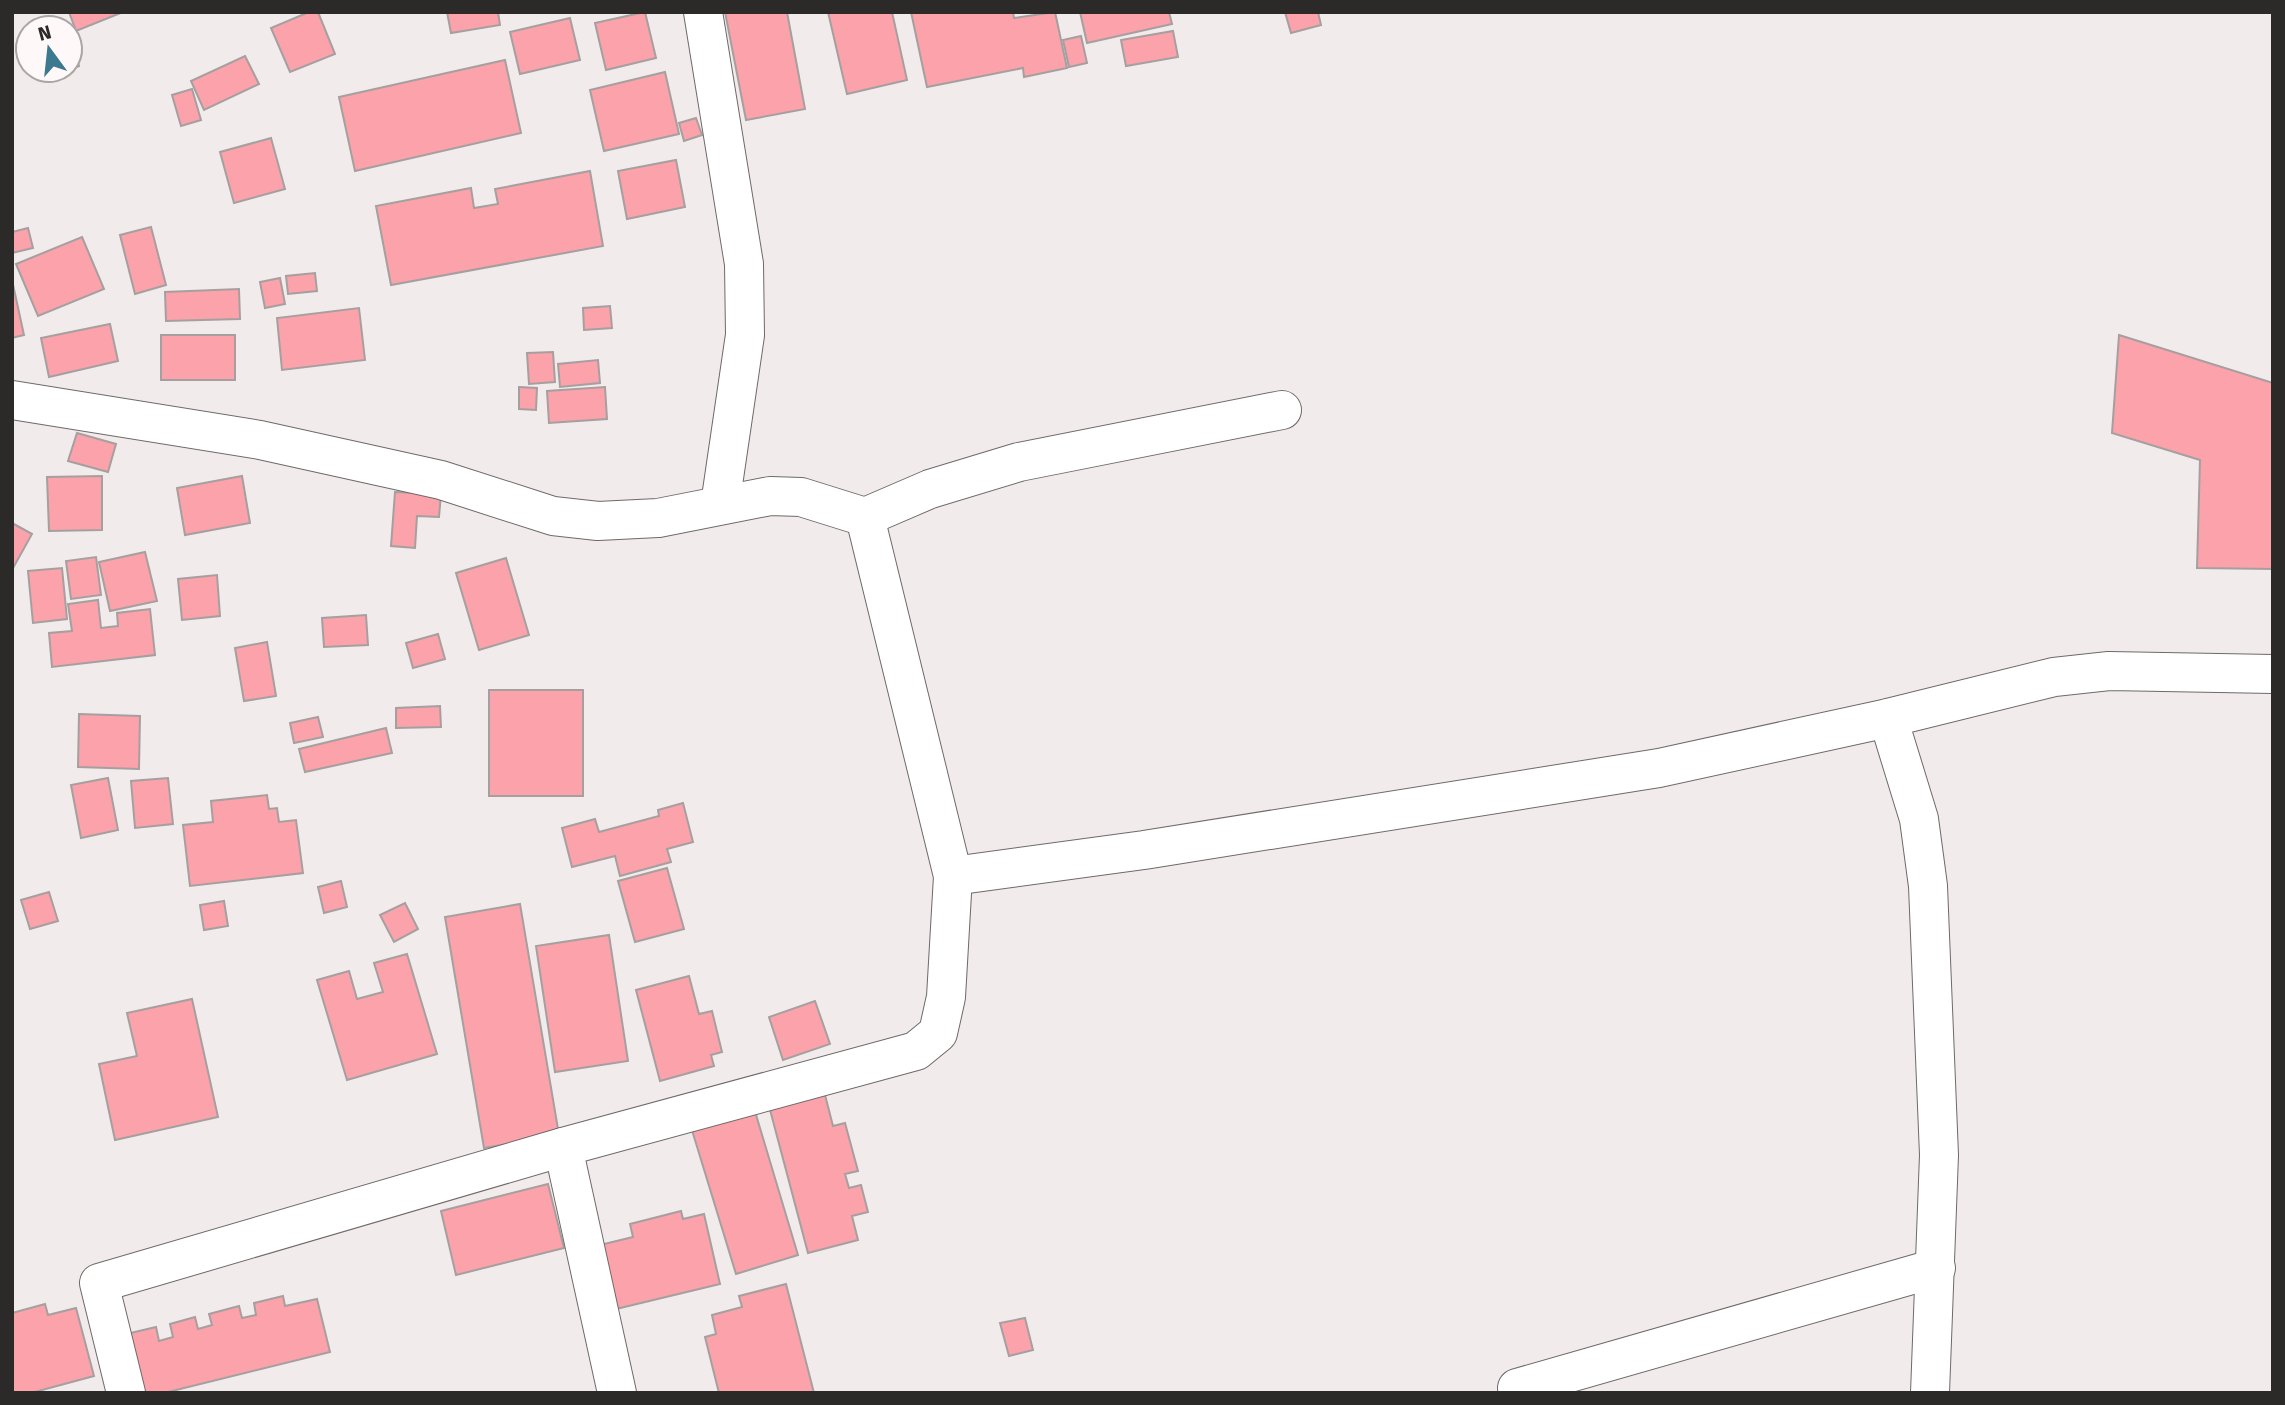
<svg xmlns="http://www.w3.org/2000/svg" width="2285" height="1405" viewBox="0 0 2285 1405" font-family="'Fira Sans',sans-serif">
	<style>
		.building { fill: #fca2aa; stroke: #a69fa0; stroke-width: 2 }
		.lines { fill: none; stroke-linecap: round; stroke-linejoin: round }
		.minor-casing { stroke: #6f6969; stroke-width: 40 }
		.minor { stroke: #fff; stroke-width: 38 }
	</style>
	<rect width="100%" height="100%" fill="#f2ebeb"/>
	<g class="building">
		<polygon points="69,12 123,12 76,31"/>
		<polygon points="309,12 318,12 335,54 290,72 271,28"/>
		<polygon points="447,12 498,12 500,25 451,33"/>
		<polygon points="645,12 656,58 606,70 595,23"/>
		<polygon points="725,12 787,12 805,109 746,120"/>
		<polygon points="828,12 892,12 907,80 847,94"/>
		<polygon points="911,12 1013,12 1014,18 1055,12 1067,68 1024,77 1023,68 927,87"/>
		<polygon points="1080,12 1169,12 1172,24 1087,43"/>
		<polygon points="1285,12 1318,12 1321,25 1291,33"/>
		<polygon points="570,18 580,60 520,74 510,32"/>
		<polygon points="1173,31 1178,57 1126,66 1121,40"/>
		<polygon points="1081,36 1087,63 1069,67 1063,40"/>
		<polygon points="74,48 79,66 70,69 70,50"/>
		<polygon points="245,56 259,84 204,110 191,81"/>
		<polygon points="505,60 521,133 355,171 339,97"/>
		<polygon points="40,70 67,70 42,78"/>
		<polygon points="665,72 679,134 604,151 590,90"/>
		<polygon points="192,89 201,120 181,126 172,95"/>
		<polygon points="696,118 702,135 684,141 679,123"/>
		<polygon points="271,138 285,189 234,203 220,152"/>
		<polygon points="676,160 685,207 627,219 618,171"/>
		<polygon points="590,171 603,246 391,285 376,206 471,188 474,208 498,204 495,189"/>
		<polygon points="151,227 166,285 135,294 120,235"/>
		<polygon points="28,228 33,248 12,253 12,232"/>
		<polygon points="82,237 104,289 38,316 16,264"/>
		<polygon points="315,273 317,291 288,294 286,276"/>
		<polygon points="280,278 285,304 265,308 260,282"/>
		<polygon points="12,280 24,335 12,338"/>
		<polygon points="239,289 240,319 166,321 165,292"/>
		<polygon points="610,306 612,328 584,330 583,308"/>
		<polygon points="359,308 365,360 282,370 277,318"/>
		<polygon points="110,324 118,361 49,377 41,338"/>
		<rect x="161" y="335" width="74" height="45"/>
		<polygon points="2119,335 2273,383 2273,569 2197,568 2200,460 2112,433"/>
		<polygon points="553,352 555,382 529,384 527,353"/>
		<polygon points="598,360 600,383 560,387 558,364"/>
		<polygon points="519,387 537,388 536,410 519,409"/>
		<polygon points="605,387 607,419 549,423 547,391"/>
		<polygon points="77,433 116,444 108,472 68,461"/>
		<polygon points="102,476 102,530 49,531 47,477"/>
		<polygon points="242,476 250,523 185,535 177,488"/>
		<polygon points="395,492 441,494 439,517 417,516 415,548 391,546"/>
		<polygon points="12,523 32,534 12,570"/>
		<polygon points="145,552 157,601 110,611 99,562"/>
		<polygon points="96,557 101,595 71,599 66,561"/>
		<polygon points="506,558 529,635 479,650 456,573"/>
		<polygon points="62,568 67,619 33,623 28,571"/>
		<polygon points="217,575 220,616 182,620 178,579"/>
		<polygon points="98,600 101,628 118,626 117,613 150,609 155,655 52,667 49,633 72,631 68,604"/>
		<polygon points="366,615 368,645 324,647 322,618"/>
		<polygon points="438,634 445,659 413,668 406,643"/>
		<polygon points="267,642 276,696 244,701 235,648"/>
		<rect x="489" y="690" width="94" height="106"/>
		<polygon points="440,706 441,727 396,728 396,708"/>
		<polygon points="79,714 140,716 139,769 78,767"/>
		<polygon points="318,717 323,737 294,743 290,723"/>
		<polygon points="386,728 392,753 305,772 299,749"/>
		<polygon points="108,778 118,830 81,838 71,785"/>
		<polygon points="168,778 173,824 135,828 131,781"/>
		<polygon points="267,795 269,809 277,808 279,822 296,820 303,873 190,886 183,825 213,822 211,801"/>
		<polygon points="683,803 693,842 667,849 671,862 620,876 615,856 572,867 562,828 595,819 599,832 659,816 658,810"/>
		<polygon points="667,868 684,929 635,942 618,881"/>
		<polygon points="341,881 347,907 324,913 318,887"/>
		<polygon points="49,892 58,921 30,929 21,900"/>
		<polygon points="224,901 228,926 204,930 200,905"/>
		<polygon points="405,903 418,929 394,942 380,915"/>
		<polygon points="520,904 559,1135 484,1148 445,917"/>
		<polygon points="609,935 628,1061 555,1072 536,946"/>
		<polygon points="407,954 437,1054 347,1080 317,980 349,971 357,999 383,992 374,963"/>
		<polygon points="689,976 699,1014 712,1011 722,1052 711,1055 714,1066 660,1081 636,990"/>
		<polygon points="192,999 218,1117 115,1140 99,1064 137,1056 127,1013"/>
		<polygon points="815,1001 830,1044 783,1060 769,1017"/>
		<polygon points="824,1091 833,1126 845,1123 858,1171 845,1174 849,1188 861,1185 868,1212 852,1216 858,1240 808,1253 769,1106"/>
		<polygon points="754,1108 798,1255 736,1274 691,1127"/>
		<polygon points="548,1184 564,1248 456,1275 441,1211"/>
		<polygon points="681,1211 683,1219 704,1214 720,1284 616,1309 600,1245 633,1237 630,1224"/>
		<polygon points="786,1284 814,1393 719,1393 705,1337 716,1334 712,1315 742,1307 739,1296"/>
		<polygon points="283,1296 285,1306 317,1299 330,1352 164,1393 136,1393 122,1335 156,1327 159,1341 173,1337 170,1324 195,1317 198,1329 212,1325 209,1314 239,1306 242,1318 256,1315 254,1303"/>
		<polygon points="45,1304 48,1315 76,1308 94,1376 31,1393 12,1393 12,1313"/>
		<polygon points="1025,1318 1033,1350 1009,1356 1000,1323"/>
	</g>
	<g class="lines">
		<g class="minor-casing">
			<g id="minor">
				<polyline points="703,12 744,264 745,335 720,505"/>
				<polyline points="12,400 260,440 441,480 553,516 598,521 658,518 770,496 801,497 865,517 930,489 1019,462 1282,410"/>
				<polyline points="1888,718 1919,819 1928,886 1939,1155 1930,1393"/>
				<polyline points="953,876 1144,850 1659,768 1888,718 2054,677 2109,671 2273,674"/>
				<polyline points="563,1147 617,1393"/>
				<polyline points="1517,1388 1936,1268"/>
				<polyline points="126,1393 99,1283 563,1147 916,1051 938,1033 946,997 953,876 865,517"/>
			</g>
		</g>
		<use href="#minor" class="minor"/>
	</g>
	<rect width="2285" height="1405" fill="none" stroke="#2c2929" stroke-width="28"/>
	<g transform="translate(49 49) rotate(345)"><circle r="33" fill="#fef8f9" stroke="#aaa5a6" stroke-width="2"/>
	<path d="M0-5L12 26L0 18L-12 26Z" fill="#3c798f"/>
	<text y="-10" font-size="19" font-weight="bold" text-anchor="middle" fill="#2c2929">N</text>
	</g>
</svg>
